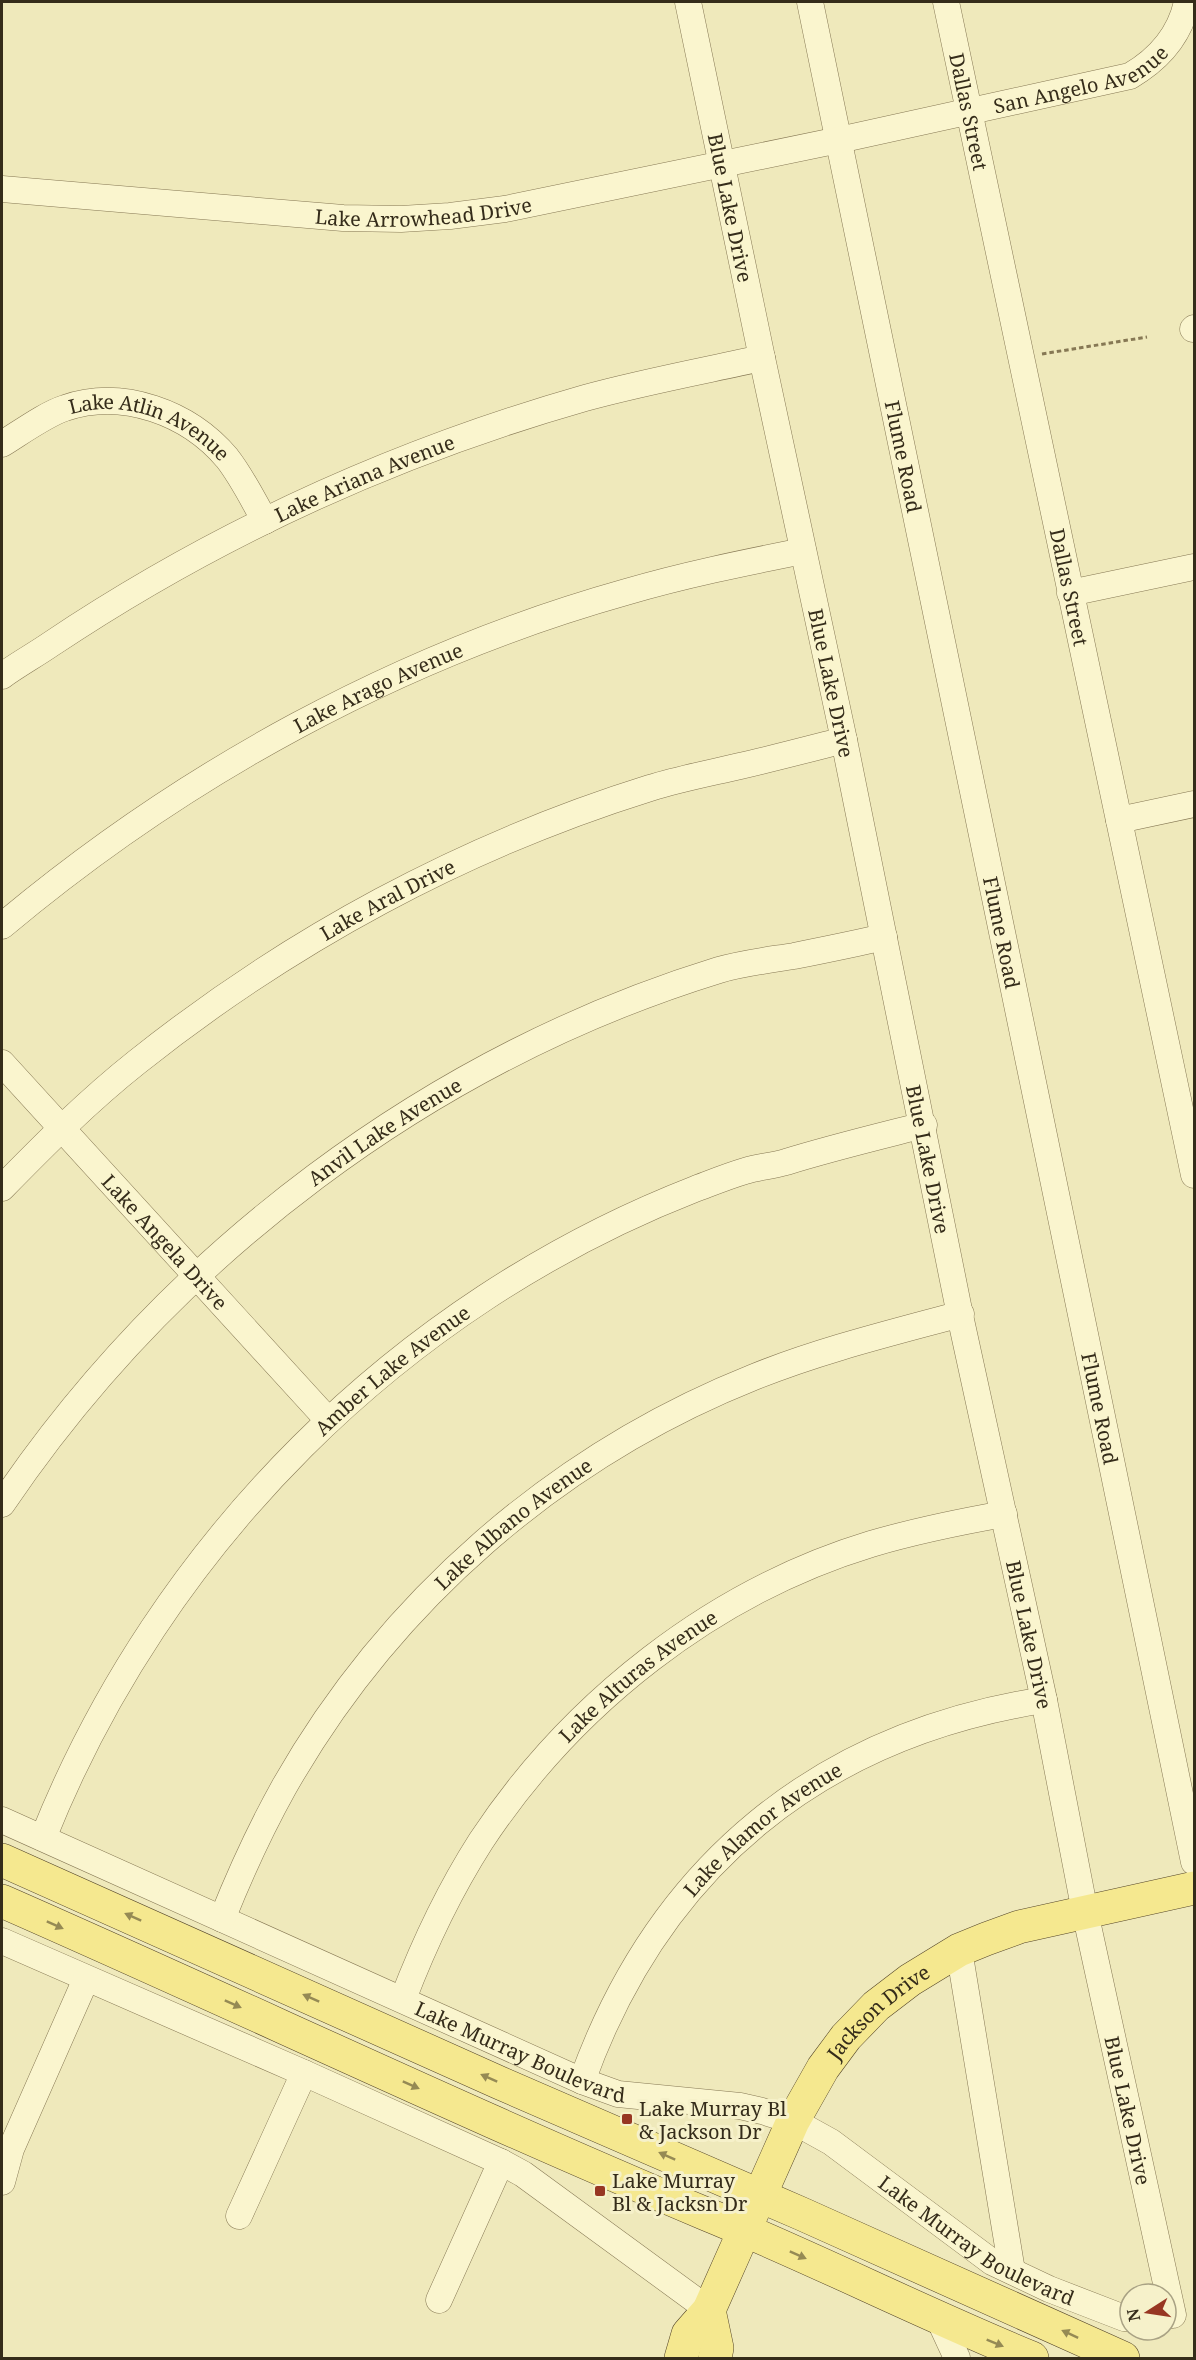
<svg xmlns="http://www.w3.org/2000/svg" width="1196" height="2360" viewBox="0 0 1196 2360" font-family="'Noto Serif',serif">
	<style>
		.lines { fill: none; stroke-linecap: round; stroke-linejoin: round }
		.minor-casing { stroke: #867854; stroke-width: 27 }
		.major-casing { stroke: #534429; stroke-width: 34 }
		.path { stroke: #867854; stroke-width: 3; stroke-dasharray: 4.5 3; stroke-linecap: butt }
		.minor { stroke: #faf5ce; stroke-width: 26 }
		.major { stroke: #f5e88f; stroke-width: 33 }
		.oneway { fill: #958a54 }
		.poi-dot { fill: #973622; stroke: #f6f1ca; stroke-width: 2 }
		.labels { text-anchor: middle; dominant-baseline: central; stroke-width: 6; stroke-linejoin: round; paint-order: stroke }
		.street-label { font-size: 20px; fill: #352c1a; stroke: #f6f1ca }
		.poi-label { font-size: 20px; fill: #352c1a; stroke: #f6f1ca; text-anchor: start }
	</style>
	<rect width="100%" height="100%" fill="#efe9bb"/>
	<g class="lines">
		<g class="minor-casing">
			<g id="minor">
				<path id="s1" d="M 688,2 L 762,358 L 844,740 L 961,1320 L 1044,1700 L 1085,1912 L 1173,2315 L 1166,2316"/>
				<path id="s2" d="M 810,2 L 1194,1862"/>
				<path id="s3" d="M 946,2 L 1194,1175"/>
				<path id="s4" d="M 2,189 L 343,218 L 401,219 L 450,216 L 505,209 L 839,140 L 1130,76 C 1159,59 1180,35 1187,2"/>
				<polyline points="1193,329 1194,328"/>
				<path id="s5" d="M 2,444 C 20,433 46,414 65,408 C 123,388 189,413 227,458 C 242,477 253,500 265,521"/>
				<polyline points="1070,593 1194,567"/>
				<path id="s6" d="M 2,676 C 17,665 35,655 51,644 C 214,535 396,452 585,398 C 643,382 703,371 762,358"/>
				<polyline points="1119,820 1194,804"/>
				<path id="s7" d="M 2,926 C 183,774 398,656 626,592 C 684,575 743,563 803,551"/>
				<path id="s8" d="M 2,1063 L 328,1420"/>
				<path id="s9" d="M 2,1188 C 45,1144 89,1100 137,1062 C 290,940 464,846 650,788 C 679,779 710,773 740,766 C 775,758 809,749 844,740"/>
				<path id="s10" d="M 2,1504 C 171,1254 430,1059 719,970 C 743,963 769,960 794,956 C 824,950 854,944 884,937"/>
				<path id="s11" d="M 2,1820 L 582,2081 L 618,2094 L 740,2106 L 762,2111 L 793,2121 L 831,2142 L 992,2262 L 1049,2289 L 1124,2318 L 1130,2318"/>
				<path id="s12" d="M 43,1838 C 160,1544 400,1304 695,1189 C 711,1183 728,1176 745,1171 C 758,1167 772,1166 786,1162 C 831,1148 877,1137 924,1125"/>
				<path id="s13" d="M 222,1919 C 240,1874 260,1830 284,1787 C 389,1602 556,1456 754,1377 C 821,1350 891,1333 961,1314"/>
				<polyline points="2,1941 304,2073 501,2162 523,2174 709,2310"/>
				<polyline points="959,1950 1012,2271"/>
				<path id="s14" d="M 403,1999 C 424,1944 449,1891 481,1841 C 572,1703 713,1592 871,1544 C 915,1531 959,1522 1004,1514"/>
				<path id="s15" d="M 582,2081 C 659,1866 819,1735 1044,1700"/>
				<polyline points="2,2182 11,2149 86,1979"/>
				<polyline points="239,2216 304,2073"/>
				<polyline points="439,2300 501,2162"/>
				<polyline points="939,2319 957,2358"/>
			</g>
		</g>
		<g class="major-casing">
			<g id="major">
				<polyline points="2,1860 500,2083 802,2214 1123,2358"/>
				<path d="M 2,1901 C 237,2004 469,2115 706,2214 C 816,2259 922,2313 1032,2358"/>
				<polyline points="709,2310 717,2348 715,2358"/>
				<path id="s16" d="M 681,2358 L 688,2334 L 709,2310 L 793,2121 L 823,2068 L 846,2037 L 876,2006 L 910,1980 L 959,1950 L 986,1939 L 1019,1927 L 1194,1888"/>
			</g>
		</g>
		<polyline class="path" points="1042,354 1147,337"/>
		<use href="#minor" class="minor"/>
		<use href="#major" class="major"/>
	</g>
	<defs><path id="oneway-solid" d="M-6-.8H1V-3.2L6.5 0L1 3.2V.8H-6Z" transform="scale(1.5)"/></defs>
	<g class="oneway">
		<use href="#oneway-solid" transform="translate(133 1917) rotate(-156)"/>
		<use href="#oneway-solid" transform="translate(55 1925) rotate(24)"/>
		<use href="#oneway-solid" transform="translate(311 1998) rotate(-156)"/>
		<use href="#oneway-solid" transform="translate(233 2004) rotate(24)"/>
		<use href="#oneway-solid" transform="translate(489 2078) rotate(-156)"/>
		<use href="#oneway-solid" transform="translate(411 2085) rotate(24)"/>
		<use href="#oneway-solid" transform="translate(667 2156) rotate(-156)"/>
		<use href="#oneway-solid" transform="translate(798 2255) rotate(24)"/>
		<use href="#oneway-solid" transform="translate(1070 2334) rotate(-155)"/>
		<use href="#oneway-solid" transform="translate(995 2343) rotate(22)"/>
	</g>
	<g class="poi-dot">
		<rect x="621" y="2113" width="12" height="12" rx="3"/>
		<rect x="594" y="2185" width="12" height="12" rx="3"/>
	</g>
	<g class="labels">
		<g class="street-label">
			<text stroke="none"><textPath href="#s4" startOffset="1096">San Angelo Avenue</textPath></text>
			<text stroke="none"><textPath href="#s3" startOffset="112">Dallas Street</textPath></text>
			<text stroke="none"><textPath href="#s1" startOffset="210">Blue Lake Drive</textPath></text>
			<text stroke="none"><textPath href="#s4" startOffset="423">Lake Arrowhead Drive</textPath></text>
			<text stroke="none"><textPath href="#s5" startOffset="164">Lake Atlin Avenue</textPath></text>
			<text stroke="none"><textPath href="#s2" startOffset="464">Flume Road</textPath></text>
			<text stroke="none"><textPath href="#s6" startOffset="414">Lake Ariana Avenue</textPath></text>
			<text stroke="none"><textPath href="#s3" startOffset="598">Dallas Street</textPath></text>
			<text stroke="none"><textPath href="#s1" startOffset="696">Blue Lake Drive</textPath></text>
			<text stroke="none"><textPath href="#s7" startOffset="447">Lake Arago Avenue</textPath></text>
			<text stroke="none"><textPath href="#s9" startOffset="484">Lake Aral Drive</textPath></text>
			<text stroke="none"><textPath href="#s2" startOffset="950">Flume Road</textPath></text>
			<text stroke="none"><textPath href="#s10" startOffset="538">Anvil Lake Avenue</textPath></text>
			<text stroke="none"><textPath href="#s1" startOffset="1182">Blue Lake Drive</textPath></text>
			<text stroke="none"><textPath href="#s8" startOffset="242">Lake Angela Drive</textPath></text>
			<text stroke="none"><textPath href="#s12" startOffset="591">Amber Lake Avenue</textPath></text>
			<text stroke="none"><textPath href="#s2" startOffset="1436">Flume Road</textPath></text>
			<text stroke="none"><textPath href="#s13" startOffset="498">Lake Albano Avenue</textPath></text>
			<text stroke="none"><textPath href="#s1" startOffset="1668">Blue Lake Drive</textPath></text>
			<text stroke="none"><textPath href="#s14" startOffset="406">Lake Alturas Avenue</textPath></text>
			<text stroke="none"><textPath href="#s15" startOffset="316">Lake Alamor Avenue</textPath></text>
			<text stroke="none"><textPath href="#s16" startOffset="404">Jackson Drive</textPath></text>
			<text stroke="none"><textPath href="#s11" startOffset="568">Lake Murray Boulevard</textPath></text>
			<text stroke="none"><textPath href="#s1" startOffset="2154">Blue Lake Drive</textPath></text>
			<text stroke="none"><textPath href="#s11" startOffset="1072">Lake Murray Boulevard</textPath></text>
		</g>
		<g class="poi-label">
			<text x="639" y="2108">Lake Murray Bl<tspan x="639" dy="23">&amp; Jackson Dr</tspan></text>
			<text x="612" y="2180">Lake Murray<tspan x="612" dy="23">Bl &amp; Jacksn Dr</tspan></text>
		</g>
	</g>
	<rect width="1196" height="2360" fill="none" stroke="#352c1a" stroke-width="6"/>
	<g transform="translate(1148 2312) rotate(258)"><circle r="28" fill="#f6f1ca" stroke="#a9a284" stroke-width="1.5"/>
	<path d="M0-4.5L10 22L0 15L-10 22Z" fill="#973622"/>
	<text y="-9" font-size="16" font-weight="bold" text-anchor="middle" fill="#352c1a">N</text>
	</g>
</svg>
